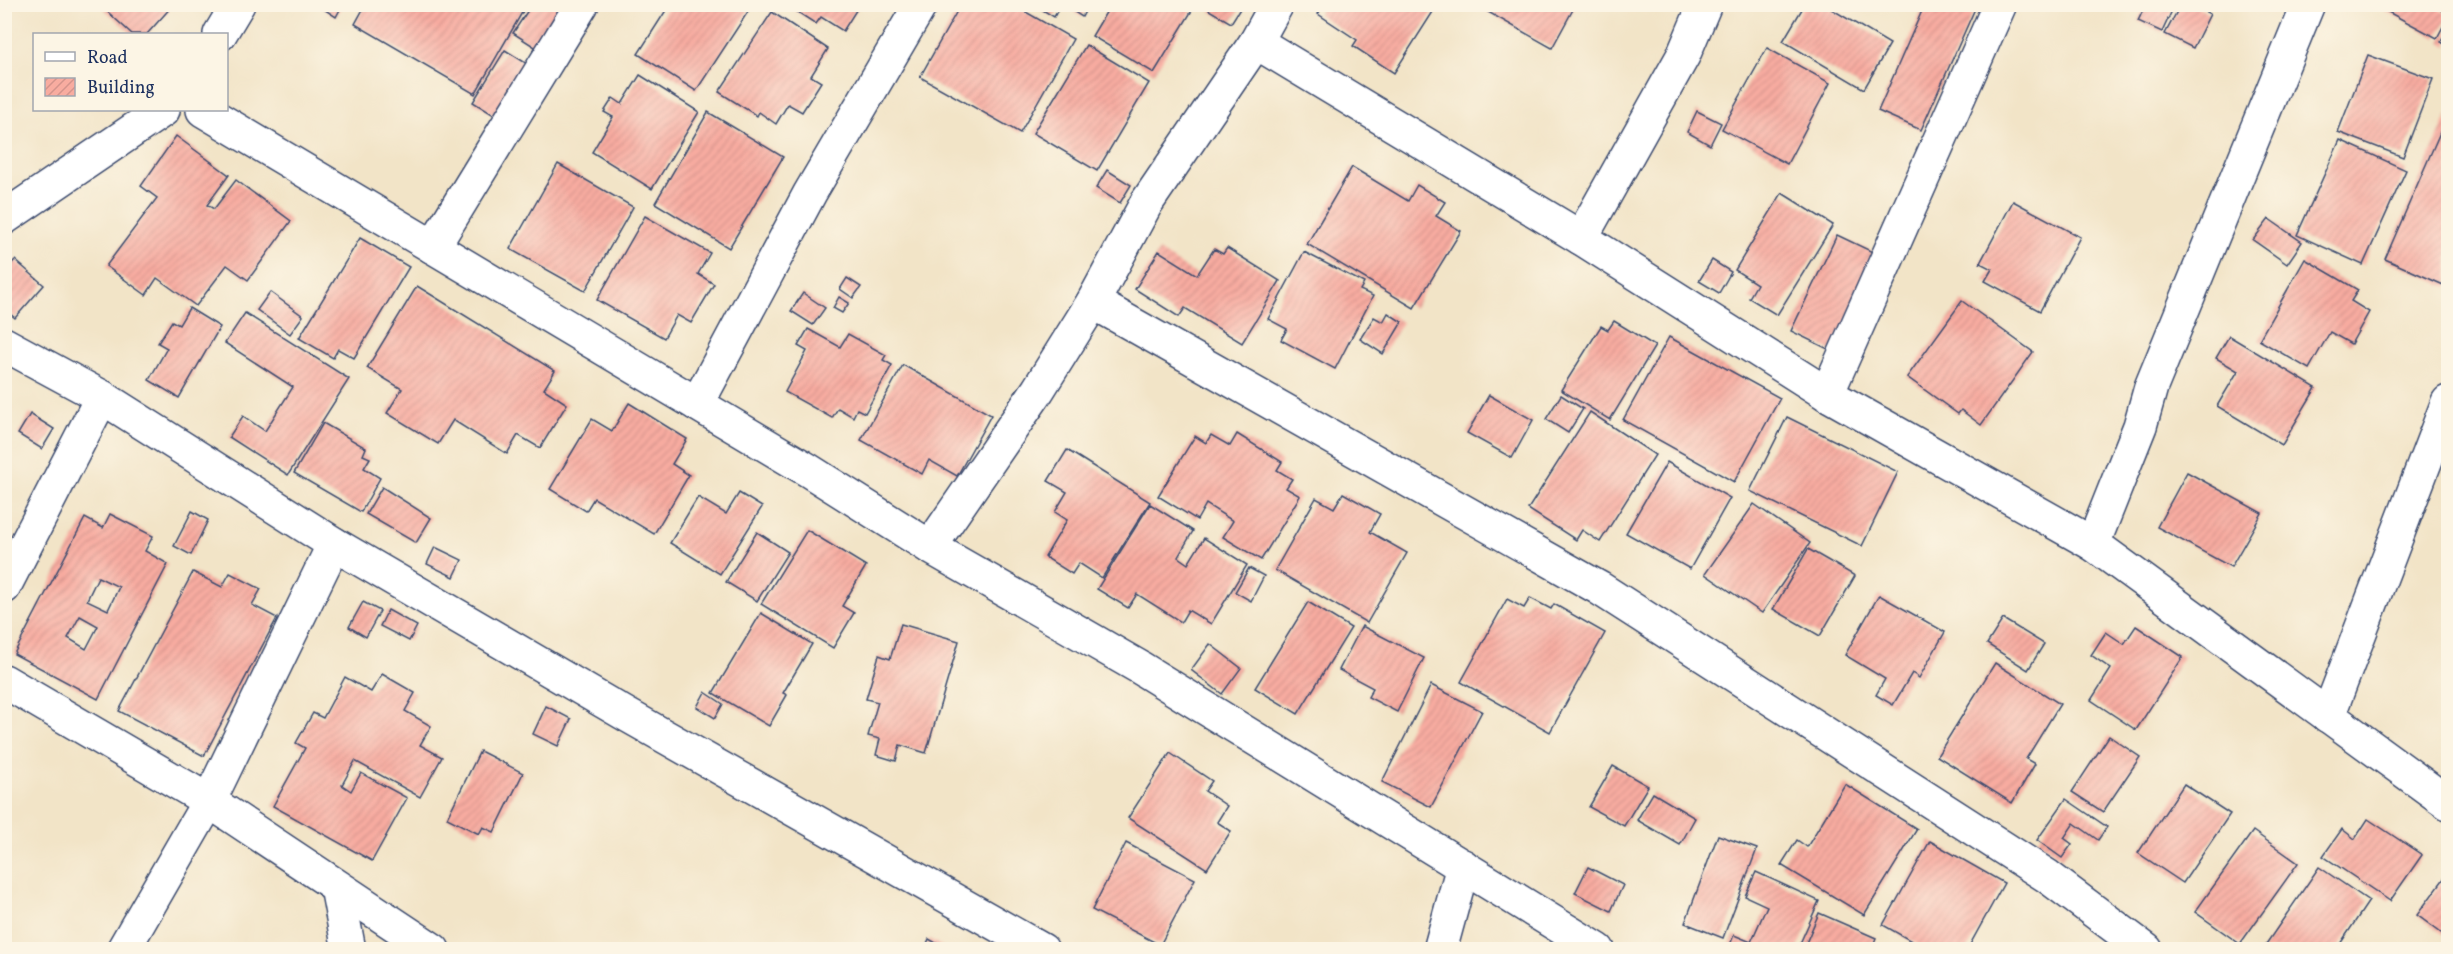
<svg xmlns="http://www.w3.org/2000/svg" width="2453" height="954" viewBox="0 0 2453 954" font-family="Vollkorn,serif">
	<style>
		.building { fill: url(#building-hatch); fill-rule: evenodd }
		.lines { fill: none; stroke-linecap: round; stroke-linejoin: round }
		.minor-casing { stroke: #3b4a6e; stroke-width: 36 }
		.minor { stroke: #fff; stroke-width: 33 }
	</style>
	<defs>
		<pattern id="building-hatch" width="6" height="6" patternUnits="userSpaceOnUse" patternTransform="scale(1.5)"><rect width="6" height="6" fill="#f8aca0"/><path d="M-1 1l2-2M0 6l6-6M5 7l2-2" fill="none" stroke="#d4948c"/></pattern>
	</defs>
	<rect width="100%" height="100%" fill="#fcf5e5"/>
	<filter id="ink" filterUnits="userSpaceOnUse"><feTurbulence type="fractalNoise" baseFrequency=".0167" numOctaves="2"/><feDisplacementMap in="SourceGraphic" scale="12" xChannelSelector="R" yChannelSelector="G"/><feConvolveMatrix kernelMatrix="1 2 1 2 8 2 1 2 1" color-interpolation-filters="sRGB"/></filter>
	<filter id="wash" filterUnits="userSpaceOnUse"><feTurbulence type="fractalNoise" baseFrequency=".008" numOctaves="4" result="noise"/><feDisplacementMap in="SourceGraphic" scale="24" xChannelSelector="R" yChannelSelector="G"/><feGaussianBlur stdDeviation="1.35" result="paint"/><feColorMatrix in="noise" values="0 0 0 0 0 0 0 0 0 0 0 0 0 0 0 0 0 1.4 0 .05"/><feComposite in="paint" operator="in"/></filter>
	<g filter="url(#wash)">
		<rect width="100%" height="100%" fill="#f2e4c7"/>
		<g id="blocks">
			<g class="building">
				<polygon points="99,4 174,4 147,34 132,34"/>
				<polygon points="316,4 343,4 336,17"/>
				<polygon points="366,4 527,4 475,94 355,24"/>
				<polygon points="532,4 556,4 564,9 538,49 513,33"/>
				<polygon points="670,4 753,4 696,91 638,54"/>
				<polygon points="785,4 860,4 843,31 821,17 816,24"/>
				<polygon points="961,4 1012,4 1073,39 1020,133 920,77"/>
				<polygon points="1033,4 1061,4 1054,17"/>
				<polygon points="1062,4 1089,4 1082,17"/>
				<polygon points="1111,4 1196,4 1154,73 1092,36"/>
				<polygon points="1212,4 1243,4 1231,23 1209,10"/>
				<polygon points="1324,4 1438,4 1394,73 1353,46 1357,40 1318,14"/>
				<polygon points="1474,4 1576,4 1552,48"/>
				<polygon points="1805,4 1823,4 1890,44 1864,89 1783,41"/>
				<polygon points="1925,4 1977,4 1921,130 1878,111"/>
				<polygon points="2146,4 2175,4 2162,32 2138,21"/>
				<polygon points="2181,4 2191,4 2210,14 2193,48 2165,34"/>
				<polygon points="2373,4 2443,4 2441,10 2448,14 2448,17 2437,38"/>
				<polygon points="772,12 828,49 811,76 821,82 802,112 788,104 776,124 759,112 757,116 719,92"/>
				<polygon points="2448,27 2448,46 2441,42"/>
				<polygon points="1086,45 1149,83 1097,171 1033,133"/>
				<polygon points="1767,48 1830,83 1787,164 1722,129"/>
				<polygon points="505,50 529,65 497,117 473,102"/>
				<polygon points="2368,55 2433,79 2403,157 2338,132"/>
				<polygon points="640,75 699,112 652,189 592,152 613,117 604,112 613,98 622,104"/>
				<polygon points="1697,111 1721,123 1710,145 1687,132"/>
				<polygon points="708,112 783,157 729,248 655,203"/>
				<polygon points="2448,114 2448,287 2385,259"/>
				<polygon points="176,136 229,175 207,205 214,209 236,180 291,221 248,280 227,265 196,306 157,278 146,295 106,266 157,198 141,186"/>
				<polygon points="2340,140 2406,170 2363,265 2297,235"/>
				<polygon points="558,164 633,207 585,291 510,249"/>
				<polygon points="1352,167 1408,201 1417,185 1445,202 1436,216 1461,231 1414,308 1307,244"/>
				<polygon points="1107,170 1131,185 1120,203 1096,188"/>
				<polygon points="1782,193 1833,225 1777,315 1749,298 1757,284 1735,270"/>
				<polygon points="2013,201 2080,237 2040,311 1985,281 1992,269 1980,263"/>
				<polygon points="645,216 710,253 698,274 714,284 691,323 677,315 664,338 597,300"/>
				<polygon points="2269,219 2302,242 2287,264 2253,240"/>
				<polygon points="1837,235 1879,255 1832,351 1791,331"/>
				<polygon points="360,238 409,267 354,358 338,349 333,358 299,338"/>
				<polygon points="1227,248 1280,281 1242,343 1185,308 1179,317 1135,289 1159,251 1197,275 1214,249 1223,254"/>
				<polygon points="1304,252 1364,283 1360,290 1373,296 1335,369 1281,340 1287,329 1268,319"/>
				<polygon points="2305,259 2358,290 2351,301 2369,312 2351,344 2330,332 2309,369 2259,340"/>
				<polygon points="15,260 44,285 15,318 4,309 4,271"/>
				<polygon points="1712,260 1731,272 1719,293 1699,281"/>
				<polygon points="847,278 861,287 853,298 840,289"/>
				<polygon points="417,286 555,371 544,389 567,404 540,448 518,435 507,454 453,420 438,444 387,413 402,389 367,368"/>
				<polygon points="270,292 303,316 290,334 257,310"/>
				<polygon points="803,293 825,308 813,325 791,311"/>
				<polygon points="839,297 849,303 842,313 833,308"/>
				<polygon points="1962,301 2033,352 1981,425 1961,410 1958,414 1907,377"/>
				<polygon points="189,308 220,327 179,398 149,380 167,348 158,343 172,321 179,325"/>
				<polygon points="245,313 349,379 288,475 229,437 243,416 265,431 293,387 225,343"/>
				<polygon points="1388,313 1402,322 1383,354 1360,339 1374,317 1383,322"/>
				<polygon points="1614,321 1655,346 1610,420 1561,390 1601,326 1608,330"/>
				<polygon points="808,329 840,347 848,334 886,355 883,360 892,365 865,413 857,409 853,417 838,408 832,418 785,392 807,351 798,346"/>
				<polygon points="2229,336 2316,388 2282,445 2217,406 2238,371 2216,358"/>
				<polygon points="1669,337 1780,398 1734,482 1623,420"/>
				<polygon points="903,365 991,415 957,476 929,460 922,474 861,440"/>
				<polygon points="1489,395 1533,420 1512,458 1467,433"/>
				<polygon points="1561,395 1583,409 1568,433 1546,419"/>
				<polygon points="629,403 687,439 672,464 689,475 654,534 594,498 586,511 550,489 592,419 612,431"/>
				<polygon points="1590,412 1655,455 1600,542 1582,530 1576,540 1528,509"/>
				<polygon points="30,414 54,429 42,449 18,434"/>
				<polygon points="1787,417 1898,472 1862,546 1750,491"/>
				<polygon points="323,423 366,448 363,455 370,458 364,468 380,478 361,512 294,473"/>
				<polygon points="1237,434 1282,462 1277,470 1292,479 1286,488 1300,496 1261,560 1223,537 1233,521 1206,504 1197,520 1158,496 1195,436 1206,443 1211,435 1230,446"/>
				<polygon points="1067,450 1150,502 1102,578 1079,563 1072,574 1045,557 1067,520 1055,512 1067,492 1048,481"/>
				<polygon points="1667,462 1730,498 1690,569 1626,533"/>
				<polygon points="2187,472 2262,513 2231,567 2157,527"/>
				<polygon points="382,487 431,518 416,543 366,514"/>
				<polygon points="739,493 762,507 720,574 670,543 698,497 726,514"/>
				<polygon points="1343,493 1380,514 1370,532 1407,553 1367,623 1275,570 1316,498 1334,508"/>
				<polygon points="1150,504 1193,531 1178,557 1188,564 1204,538 1247,565 1211,624 1188,610 1181,622 1137,594 1128,608 1097,589"/>
				<polygon points="1754,504 1810,543 1762,613 1705,574"/>
				<polygon points="192,511 208,520 191,555 174,546"/>
				<path d="M 110,514 L 153,536 L 145,551 L 168,564 L 98,699 L 14,654 L 85,518 L 103,528 ZM 98,577 L 119,587 L 108,610 L 87,600 ZM 80,616 L 98,626 L 86,649 L 68,638 Z"/>
				<polygon points="807,530 866,566 842,606 854,613 833,648 761,604"/>
				<polygon points="757,532 788,552 757,601 726,582"/>
				<polygon points="435,547 462,560 454,577 427,564"/>
				<polygon points="1808,549 1855,576 1820,636 1773,609"/>
				<polygon points="1249,568 1264,576 1251,601 1235,592"/>
				<polygon points="193,572 222,587 230,573 261,589 252,605 277,618 204,756 119,711"/>
				<polygon points="1879,595 1945,632 1919,678 1912,673 1893,705 1876,695 1885,679 1845,655"/>
				<polygon points="1530,598 1551,609 1554,604 1605,633 1550,732 1461,682 1507,599 1524,608"/>
				<polygon points="363,602 380,611 366,637 349,627"/>
				<polygon points="1308,602 1351,628 1298,714 1255,688"/>
				<polygon points="388,610 417,626 409,641 380,626"/>
				<polygon points="761,613 812,644 783,693 787,695 769,726 713,693"/>
				<polygon points="2003,619 2044,644 2028,670 1987,644"/>
				<polygon points="901,624 959,641 926,753 900,745 896,761 876,755 880,739 868,736 878,702 866,699 879,655 890,659"/>
				<polygon points="1362,626 1424,658 1397,712 1368,697 1373,688 1339,670"/>
				<polygon points="2136,626 2183,657 2136,730 2091,700 2111,669 2091,655 2106,632 2124,644"/>
				<polygon points="1210,644 1241,668 1222,694 1191,670"/>
				<polygon points="1995,663 2060,704 2026,759 2035,764 2012,803 1937,756"/>
				<polygon points="382,674 415,693 405,711 431,726 420,745 442,757 420,797 355,761 342,785 351,791 361,773 407,798 372,861 273,806 305,748 296,743 313,713 323,718 345,677 371,692"/>
				<polygon points="1431,685 1482,711 1431,807 1382,782"/>
				<polygon points="705,692 723,704 715,718 697,707"/>
				<polygon points="546,706 571,719 558,746 533,734"/>
				<polygon points="2109,736 2140,757 2103,812 2072,792"/>
				<polygon points="480,751 523,773 494,832 483,827 479,834 447,818"/>
				<polygon points="1170,753 1212,781 1205,791 1227,806 1217,822 1231,831 1207,869 1128,818"/>
				<polygon points="1613,766 1648,786 1624,826 1589,807"/>
				<polygon points="1845,784 1917,829 1864,915 1781,865 1797,840 1807,847"/>
				<polygon points="2184,784 2230,814 2183,883 2138,853"/>
				<polygon points="1653,793 1695,818 1680,845 1637,820"/>
				<polygon points="2066,799 2107,827 2098,840 2074,823 2064,838 2072,844 2062,858 2037,840"/>
				<polygon points="2368,819 2422,855 2390,901 2323,856 2342,829 2355,839"/>
				<polygon points="2253,831 2298,863 2240,944 2195,912"/>
				<polygon points="1718,835 1757,849 1723,938 1685,923"/>
				<polygon points="1930,841 2004,883 1967,950 1927,950 1883,925"/>
				<polygon points="1126,843 1195,879 1160,945 1092,910"/>
				<polygon points="1588,867 1623,885 1611,911 1575,893"/>
				<polygon points="2319,867 2369,901 2336,950 2262,950"/>
				<polygon points="1756,872 1819,901 1797,950 1728,950 1734,935 1751,942 1767,906 1745,896"/>
				<polygon points="2448,873 2448,938 2417,915"/>
				<polygon points="1819,913 1876,938 1871,950 1803,950"/>
				<polygon points="929,939 948,950 924,950"/>
			</g>
		</g>
	</g>
	<g filter="url(#ink)">
		<use href="#blocks" fill-opacity="0" stroke="#3b4a6e" stroke-width="1.5"/>
		<g class="lines">
			<g class="minor-casing">
				<g id="minor">
					<polyline points="220,34 238,4"/>
					<polyline points="1256,42 1581,238 1827,394 2093,544 2448,803"/>
					<polyline points="203,110 808,470 930,547 1139,667 1598,950"/>
					<polyline points="4,218 163,110"/>
					<polyline points="1581,238 1683,56 1705,4"/>
					<polyline points="433,247 582,4"/>
					<polyline points="1093,302 1599,588 2047,876 2146,950"/>
					<polyline points="4,344 102,397 334,544 627,715 1042,950"/>
					<polyline points="1827,394 2000,4"/>
					<polyline points="697,404 810,193 921,4"/>
					<polyline points="2093,544 2140,426 2151,387 2308,4"/>
					<polyline points="930,547 1038,390 1093,302 1147,202 1256,42 1277,4"/>
					<polyline points="4,587 102,397"/>
					<polyline points="4,681 209,801 433,950"/>
					<polyline points="2328,716 2448,402"/>
					<polyline points="337,887 349,950"/>
					<polyline points="123,950 209,801 334,544"/>
					<polyline points="1440,950 1463,866"/>
				</g>
			</g>
			<use href="#minor" class="minor"/>
		</g>
	</g>
	<rect width="2453" height="954" fill="none" stroke="#fcf5e5" stroke-width="24"/>
	<rect x="33" y="33" width="195" height="78" fill="#fcf5e5" stroke="#a2a6af" stroke-width="1.5"/>
	<rect x="45" y="52" width="30" height="9" fill="#ffffff" stroke="#a2a6af" stroke-width="1.5"/>
	<text x="87" y="63" font-size="18" fill="#1b2f5e">Road</text>
	<rect x="45" y="78" width="30" height="18" fill="url(#building-hatch)" stroke="#a2a6af" stroke-width="1.5"/>
	<text x="87" y="93" font-size="18" fill="#1b2f5e">Building</text>
</svg>
